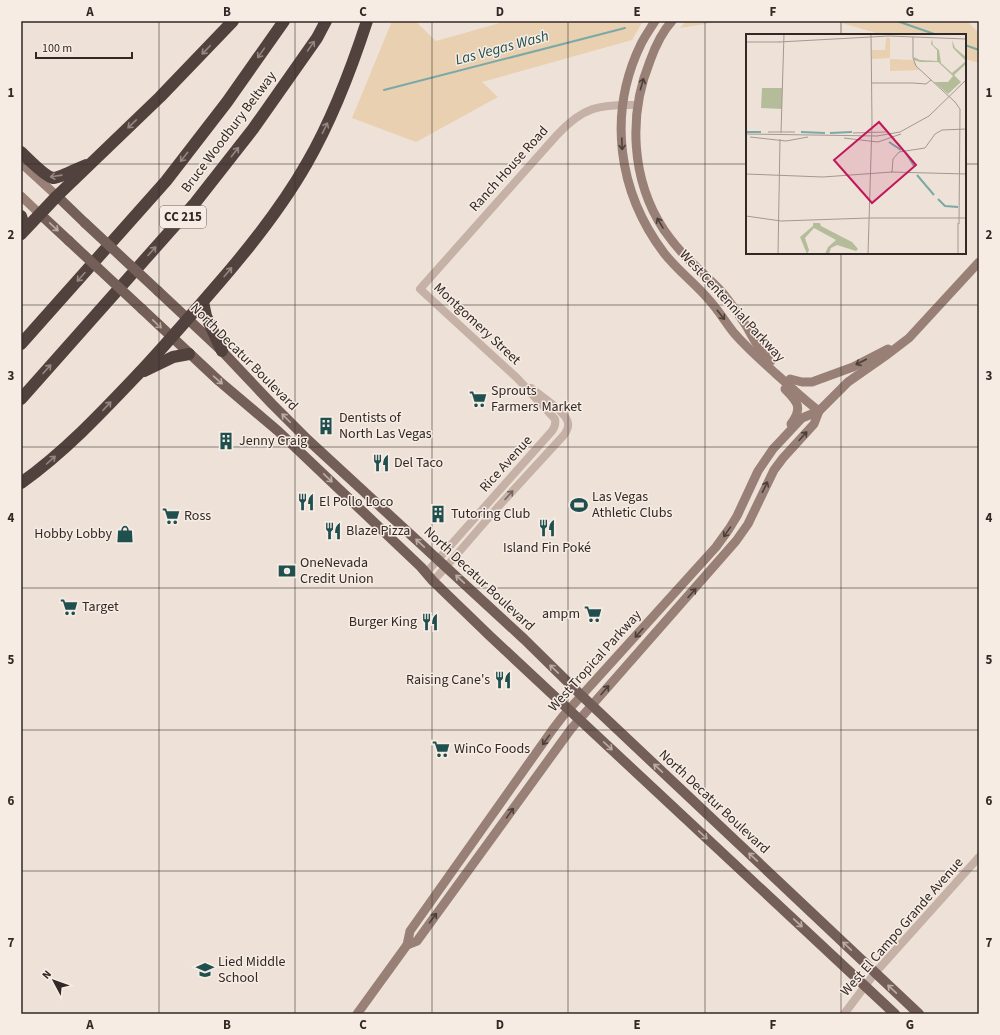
<svg xmlns="http://www.w3.org/2000/svg" width="1000" height="1035" viewBox="0 0 1000 1035" font-family="'Source Sans 3',sans-serif">
	<style>
		.sand { fill: #e8d0b1 }
		.lines { fill: none; stroke-linecap: round; stroke-linejoin: round }
		.stream { stroke: #7aa9a6; stroke-width: 2 }
		.tertiary { stroke: #c5b1a6; stroke-width: 8 }
		.secondary { stroke: #988077; stroke-width: 9 }
		.primary { stroke: #735e58; stroke-width: 10 }
		.motorway { stroke: #52423e; stroke-width: 12 }
		.primary-bridge { stroke: #735e58; stroke-width: 10 }
		.oneway { stroke: #948680 }
		.oneway2 { stroke: #4c3f3a }
		.oneway3 { stroke: #bcaca5 }
		.oneway4 { stroke: #746660 }
		.grid { fill: none; stroke: #322926; stroke-width: 1; stroke-opacity: 0.55 }
		.labels { text-anchor: middle; dominant-baseline: central; stroke-width: 3; stroke-linejoin: round; paint-order: stroke }
		.shield { fill: #f7ece4; stroke: #6d645f; stroke-width: 1 }
		.shield-label { font-size: 13px; font-weight: bold; fill: #322926 }
		.street-label { font-size: 14px; fill: #322926; stroke: #f7ece4 }
		.poi-label { font-size: 14px; fill: #322926; stroke: #f7ece4; text-anchor: start }
		.water-label { font-size: 15px; font-style: italic; fill: #1f4f4e; stroke: #f7ece4 }
		.inset-river { fill: none; stroke: #7aa9a6; stroke-width: 2 }
		.inset-road { fill: none; stroke: #a39891; stroke-width: 1 }
		.view { fill: #c2185b; fill-opacity: 0.15; stroke: #c2185b; stroke-width: 2 }
		.inset-edge { fill: none; stroke: #322926; stroke-width: 2 }
		.neatline { fill: none; stroke: #322926; stroke-width: 1.5 }
		.grid-label { font-size: 13px; text-anchor: middle; font-weight: bold; fill: #322926 }
	</style>
	<rect width="100%" height="100%" fill="#eee2d8"/>
	<g class="sand">
		<polygon points="392,21 415,21 436,41 507,21 643,21 632,40 482,82 498,97 416,142 352,118"/>
		<polygon points="686,21 723,21 680,28"/>
		<polygon points="835,21 967,21 979,33 979,63 965,59 965,35 883,35"/>
	</g>
	<g class="lines">
		<g class="stream">
			<polyline points="897,21 937,35"/>
			<polyline points="965,45 979,50"/>
			<polyline points="384,90 625,28"/>
		</g>
		<g class="tertiary">
			<path d="M 426,573 L 552,431 C 555,427 556,424 555,419 L 517,378 L 420,289 L 557,135 C 583,107 599,104 637,105"/>
			<path d="M 433,581 L 446,567 L 497,508 L 564,435 C 566,432 569,428 568,423 C 567,413 540,395 531,388"/>
			<polyline points="844,1014 875,973 979,857"/>
		</g>
		<g class="secondary">
			<path d="M 655,21 C 650,29 645,36 641,44 C 607,114 618,192 664,253 C 678,271 696,284 710,301 C 719,311 726,323 734,333 C 747,348 761,360 775,373 C 790,386 803,399 819,411"/>
			<path d="M 672,21 C 662,32 655,47 650,61 C 628,115 631,180 664,230 C 671,240 680,251 689,260 C 700,271 712,281 722,292 C 731,303 739,315 747,327 C 754,340 760,351 771,361"/>
			<polyline points="21,163 57,196"/>
			<polyline points="21,196 40,214"/>
			<polyline points="790,379 802,382 812,382 853,367 888,349"/>
			<path d="M 785,389 C 798,402 803,408 791,424"/>
			<polyline points="407,945 417,941 571,729 736,541 748,524 774,470 783,458 814,424 819,411 848,382 888,354 909,338 979,262"/>
			<polyline points="357,1014 407,945 410,931 553,729 563,716 716,547 729,529 737,516 758,471 773,449 802,418 819,411"/>
		</g>
		<g class="primary">
			<polyline points="57,196 85,223"/>
			<polyline points="40,214 69,241"/>
			<polyline points="158,291 222,351 272,404 308,440 524,639 582,696 919,1014"/>
			<polyline points="142,309 219,381 278,431 421,567 433,581 491,637 895,1014"/>
		</g>
		<g class="motorway">
			<path d="M 21,152 C 27,158 46,177 53,178 C 60,178 78,168 86,165"/>
			<polyline points="21,216 24,226 21,234"/>
			<polyline points="21,234 57,196 160,97 233,21"/>
			<polyline points="203,302 206,316 222,351"/>
			<polyline points="21,344 166,181 227,102 284,21"/>
			<polyline points="144,371 173,357 189,354"/>
			<polyline points="21,399 195,203 253,129 317,38 326,21"/>
			<path d="M 21,483 C 66,451 104,410 142,370 C 168,342 193,313 218,284 C 251,246 282,207 307,163 C 333,118 351,70 367,21"/>
		</g>
		<g class="primary-bridge">
			<polyline points="85,223 158,291"/>
			<polyline points="69,241 142,309"/>
		</g>
	</g>
	<defs><path id="oneway-shaft" d="M-6 0H5M1.5-3L5.5 0L1.5 3" fill="none" stroke-width="1.6" stroke-linecap="round" stroke-linejoin="round"/></defs>
	<g class="oneway">
		<use href="#oneway-shaft" transform="translate(311 46) rotate(-55)"/>
		<use href="#oneway-shaft" transform="translate(206 50) rotate(134)"/>
		<use href="#oneway-shaft" transform="translate(261 53) rotate(125)"/>
		<use href="#oneway-shaft" transform="translate(132 124) rotate(136)"/>
		<use href="#oneway-shaft" transform="translate(325 128) rotate(-64)"/>
		<use href="#oneway-shaft" transform="translate(235 152) rotate(-52)"/>
		<use href="#oneway-shaft" transform="translate(184 157) rotate(128)"/>
		<use href="#oneway-shaft" transform="translate(56 176) rotate(172)"/>
		<use href="#oneway-shaft" transform="translate(152 251) rotate(-48)"/>
		<use href="#oneway-shaft" transform="translate(228 272) rotate(-50)"/>
		<use href="#oneway-shaft" transform="translate(81 277) rotate(132)"/>
		<use href="#oneway-shaft" transform="translate(47 369) rotate(-48)"/>
		<use href="#oneway-shaft" transform="translate(107 406) rotate(-47)"/>
		<use href="#oneway-shaft" transform="translate(51 460) rotate(-42)"/>
	</g>
	<g class="oneway2">
		<use href="#oneway-shaft" transform="translate(642 84) rotate(-74)"/>
		<use href="#oneway-shaft" transform="translate(622 144) rotate(88)"/>
		<use href="#oneway-shaft" transform="translate(660 223) rotate(-121)"/>
		<use href="#oneway-shaft" transform="translate(721 315) rotate(51)"/>
		<use href="#oneway-shaft" transform="translate(861 362) rotate(153)"/>
		<use href="#oneway-shaft" transform="translate(803 436) rotate(-48)"/>
		<use href="#oneway-shaft" transform="translate(765 487) rotate(-64)"/>
		<use href="#oneway-shaft" transform="translate(727 532) rotate(125)"/>
		<use href="#oneway-shaft" transform="translate(692 593) rotate(-48)"/>
		<use href="#oneway-shaft" transform="translate(639 633) rotate(132)"/>
		<use href="#oneway-shaft" transform="translate(605 690) rotate(-49)"/>
		<use href="#oneway-shaft" transform="translate(546 740) rotate(126)"/>
		<use href="#oneway-shaft" transform="translate(510 813) rotate(-54)"/>
		<use href="#oneway-shaft" transform="translate(433 918) rotate(-54)"/>
	</g>
	<g class="oneway3">
		<use href="#oneway-shaft" transform="translate(54 227) rotate(43)"/>
		<use href="#oneway-shaft" transform="translate(157 324) rotate(44)"/>
		<use href="#oneway-shaft" transform="translate(218 380) rotate(41)"/>
		<use href="#oneway-shaft" transform="translate(286 418) rotate(-135)"/>
		<use href="#oneway-shaft" transform="translate(328 478) rotate(44)"/>
		<use href="#oneway-shaft" transform="translate(420 543) rotate(-137)"/>
		<use href="#oneway-shaft" transform="translate(460 579) rotate(-137)"/>
		<use href="#oneway-shaft" transform="translate(554 669) rotate(-136)"/>
		<use href="#oneway-shaft" transform="translate(608 746) rotate(43)"/>
		<use href="#oneway-shaft" transform="translate(658 768) rotate(-137)"/>
		<use href="#oneway-shaft" transform="translate(703 835) rotate(43)"/>
		<use href="#oneway-shaft" transform="translate(753 857) rotate(-137)"/>
		<use href="#oneway-shaft" transform="translate(798 923) rotate(43)"/>
		<use href="#oneway-shaft" transform="translate(847 946) rotate(-137)"/>
		<use href="#oneway-shaft" transform="translate(892 989) rotate(-137)"/>
	</g>
	<use class="oneway4" href="#oneway-shaft" transform="translate(509 495) rotate(-48)"/>
	<path class="grid" d="M 159,21 L 159,1014M 295,21 L 295,1014M 432,21 L 432,1014M 568,21 L 568,1014M 705,21 L 705,1014M 841,21 L 841,35M 21,164 L 747,164M 965,164 L 979,164M 841,253 L 841,1014M 21,305 L 979,305M 21,447 L 979,447M 21,588 L 979,588M 21,730 L 979,730M 21,871 L 979,871"/>
	<defs>
		<g id="supermarket-bare" transform="scale(1.38)"><path d="M-6-5.5h2.5l.6 2H6L4.5 2H-2.5L-4.4-4H-6ZM-1.5 3.2a1.3 1.3 0 1 0 .1 0ZM3 3.2a1.3 1.3 0 1 0 .1 0Z" fill="#1f4f4e" stroke="#f7ece4" stroke-width="2.5" paint-order="stroke"/></g>
		<g id="building-bare" transform="scale(1.38)"><path d="M-4-6H4V6H1V3H-1V6H-4ZM-2.5-4.3h1.7v1.8h-1.7ZM.8-4.3h1.7v1.8H.8ZM-2.5-1h1.7V.8h-1.7ZM.8-1h1.7V.8H.8Z" fill="#1f4f4e" stroke="#f7ece4" stroke-width="2.5" paint-order="stroke"/></g>
		<g id="restaurant-bare" transform="scale(1.38)"><path d="M-5-6h1v4h1v-4h1v4h1v-4h1v5L-1.5 .5V6h-2V.5L-5-1ZM5-6V6H3V1.5H1.5Q1.5-4 5-6Z" fill="#1f4f4e" stroke="#f7ece4" stroke-width="2.5" paint-order="stroke"/></g>
		<g id="stadium-bare" transform="scale(1.38)"><path d="M0-5a6.5 5 0 1 0 0 10a6.5 5 0 1 0 0-10ZM-3.5-1.8h7v3.6h-7Z" fill="#1f4f4e" stroke="#f7ece4" stroke-width="2.5" paint-order="stroke"/></g>
		<g id="shop-bare" transform="scale(1.38)"><path d="M-5-2.5h2.3a2.7 3.5 0 0 1 5.4 0H5L5.5 6h-11ZM-1.5-2.5h3a1.5 2.3 0 0 0-3 0Z" fill="#1f4f4e" stroke="#f7ece4" stroke-width="2.5" paint-order="stroke"/></g>
		<g id="bank-bare" transform="scale(1.38)"><path d="M-6-4H6V4H-6ZM0-2.3a2.3 2.3 0 1 0 0 4.6a2.3 2.3 0 1 0 0-4.6Z" fill="#1f4f4e" stroke="#f7ece4" stroke-width="2.5" paint-order="stroke"/></g>
		<g id="school-bare" transform="scale(1.38)"><path d="M0-5L7-2L0 1L-7-2ZM-4 1L0 2.5L4 1V4Q0 6-4 4Z" fill="#1f4f4e" stroke="#f7ece4" stroke-width="2.5" paint-order="stroke"/></g>
	</defs>
	<g fill-rule="evenodd">
		<use href="#supermarket-bare" x="478" y="399"/>
		<use href="#building-bare" x="326" y="426"/>
		<use href="#building-bare" x="226" y="441"/>
		<use href="#restaurant-bare" x="381" y="463"/>
		<use href="#restaurant-bare" x="306" y="502"/>
		<use href="#stadium-bare" x="579" y="505"/>
		<use href="#building-bare" x="438" y="514"/>
		<use href="#supermarket-bare" x="171" y="516"/>
		<use href="#restaurant-bare" x="547" y="528"/>
		<use href="#restaurant-bare" x="333" y="531"/>
		<use href="#shop-bare" x="125" y="534"/>
		<use href="#bank-bare" x="287" y="571"/>
		<use href="#supermarket-bare" x="69" y="607"/>
		<use href="#supermarket-bare" x="593" y="614"/>
		<use href="#restaurant-bare" x="430" y="622"/>
		<use href="#restaurant-bare" x="503" y="680"/>
		<use href="#supermarket-bare" x="441" y="749"/>
		<use href="#school-bare" x="205" y="970"/>
	</g>
	<g class="labels">
		<rect class="shield" x="160" y="206" width="46" height="22" rx="3"/>
		<g class="shield-label">
			<text x="183" y="217">CC 215</text>
		</g>
		<g class="street-label">
			<text transform="translate(229 132) rotate(-53)">Bruce Woodbury Beltway</text>
			<text transform="translate(509 169) rotate(-48)">Ranch House Road</text>
			<text transform="translate(732 306) rotate(47)">West Centennial Parkway</text>
			<text transform="translate(477 324) rotate(43)">Montgomery Street</text>
			<text transform="translate(244 357) rotate(45)">North Decatur Boulevard</text>
			<text transform="translate(506 464) rotate(-48)">Rice Avenue</text>
			<text transform="translate(479 579) rotate(43)">North Decatur Boulevard</text>
			<text transform="translate(595 661) rotate(-48)">West Tropical Parkway</text>
			<text transform="translate(714 802) rotate(43)">North Decatur Boulevard</text>
			<text transform="translate(902 927) rotate(-49)">West El Campo Grande Avenue</text>
		</g>
		<g class="poi-label">
			<text x="491" y="391">Sprouts<tspan x="491" dy="16">Farmers Market</tspan></text>
			<text x="339" y="418">Dentists of<tspan x="339" dy="16">North Las Vegas</tspan></text>
			<text x="239" y="441">Jenny Craig</text>
			<text x="394" y="463">Del Taco</text>
			<text x="592" y="497">Las Vegas<tspan x="592" dy="16">Athletic Clubs</tspan></text>
			<text x="319" y="502">El Pollo Loco</text>
			<text x="451" y="514">Tutoring Club</text>
			<text x="184" y="516">Ross</text>
			<text x="346" y="531">Blaze Pizza</text>
			<text x="112" y="534" text-anchor="end">Hobby Lobby</text>
			<text x="547" y="548" text-anchor="middle">Island Fin Poké</text>
			<text x="300" y="563">OneNevada<tspan x="300" dy="16">Credit Union</tspan></text>
			<text x="82" y="607">Target</text>
			<text x="580" y="614" text-anchor="end">ampm</text>
			<text x="417" y="622" text-anchor="end">Burger King</text>
			<text x="490" y="680" text-anchor="end">Raising Cane's</text>
			<text x="454" y="749">WinCo Foods</text>
			<text x="218" y="962">Lied Middle<tspan x="218" dy="16">School</tspan></text>
		</g>
		<g class="water-label">
			<text transform="translate(502 48) rotate(-15)">Las Vegas Wash</text>
		</g>
	</g>
	<g transform="translate(746 34)">
		<rect width="220" height="220" fill="#eee2d8"/>
		<path d="M 186,5 L 187,11 L 193,16 L 195,29 L 206,39 L 220,27 L 207,14 L 206,6 L 209,14 L 220,23 L 220,30 L 208,41 L 215,48 L 202,60 L 188,48 L 202,48 L 207,42 L 192,28 L 174,28 L 168,26 L 168,23 L 174,26 L 191,27 L 191,16 L 185,10 ZM 16,54 L 36,54 L 36,75 L 15,74 ZM 67,189 L 74,189 L 75,192 L 106,208 L 112,215 L 110,217 L 91,211 L 85,214 L 83,220 L 79,220 L 82,213 L 90,206 L 68,194 L 59,204 L 63,216 L 61,220 L 54,203 L 67,192 Z" fill="#b4bc9a"/>
		<path d="M 140,4 L 144,4 L 144,24 L 126,25 L 126,16 L 139,16 ZM 144,25 L 167,26 L 173,36 L 144,37 Z" fill="#e8d0b1"/>
		<path class="inset-river" d="M 0,98 L 15,98M 55,98 L 79,99M 84,99 L 106,98M 143,108 L 155,116M 160,119 L 168,132M 171,141 L 188,161M 192,165 L 199,172 L 212,173"/>
		<path class="inset-road" d="M 167,3 L 167,24 L 170,32 L 209,68 L 214,75 L 213,190M 0,8 L 34,8M 33,8 L 143,2 L 220,5M 125,49 L 167,49M 167,49 L 180,50 L 185,46M 22,98 L 49,98M 35,99 L 38,0M 107,99 L 140,98M 0,100 L 131,102 L 154,98 L 183,82 L 220,46M 4,103 L 40,107 L 62,103M 98,104 L 132,108 L 155,100M 145,138 L 220,140M 146,138 L 147,125 L 153,118 L 179,114 L 189,100 L 196,96 L 220,95M 0,140 L 77,143 L 146,138M 0,182 L 35,187 L 123,184 L 220,184M 32,220 L 34,105M 122,220 L 126,89 L 125,0M 212,220 L 212,189"/>
		<path class="view" d="M 133,88 L 170,131 L 126,169 L 88,126 Z"/>
		<rect width="220" height="220" class="inset-edge"/>
	</g>
	<rect width="1000" height="1035" fill="none" stroke="#f7ece4" stroke-width="44"/>
	<g transform="translate(54 981) rotate(311)" stroke="#f7ece4" stroke-width="3" paint-order="stroke">
	<path d="M0-3L7 15L0 10L-7 15Z" fill="#322926"/>
	<text y="-6" font-size="11" font-weight="bold" text-anchor="middle" fill="#322926">N</text>
	</g>
	<path d="M36 52v6h96v-6" fill="none" stroke="#322926" stroke-width="2"/>
	<text x="42" y="52" font-size="12" fill="#322926" stroke="#f7ece4" stroke-width="3" paint-order="stroke">100 m</text>
	<rect x="22" y="22" width="956" height="991" class="neatline"/>
	<g class="grid-label">
		<text x="90" y="16">A</text>
		<text x="227" y="16">B</text>
		<text x="363" y="16">C</text>
		<text x="500" y="16">D</text>
		<text x="637" y="16">E</text>
		<text x="773" y="16">F</text>
		<text x="910" y="16">G</text>
		<text x="11" y="97">1</text>
		<text x="989" y="97">1</text>
		<text x="11" y="239">2</text>
		<text x="989" y="239">2</text>
		<text x="11" y="380">3</text>
		<text x="989" y="380">3</text>
		<text x="11" y="522">4</text>
		<text x="989" y="522">4</text>
		<text x="11" y="664">5</text>
		<text x="989" y="664">5</text>
		<text x="11" y="805">6</text>
		<text x="989" y="805">6</text>
		<text x="11" y="947">7</text>
		<text x="989" y="947">7</text>
		<text x="90" y="1029">A</text>
		<text x="227" y="1029">B</text>
		<text x="363" y="1029">C</text>
		<text x="500" y="1029">D</text>
		<text x="637" y="1029">E</text>
		<text x="773" y="1029">F</text>
		<text x="910" y="1029">G</text>
	</g>
</svg>
